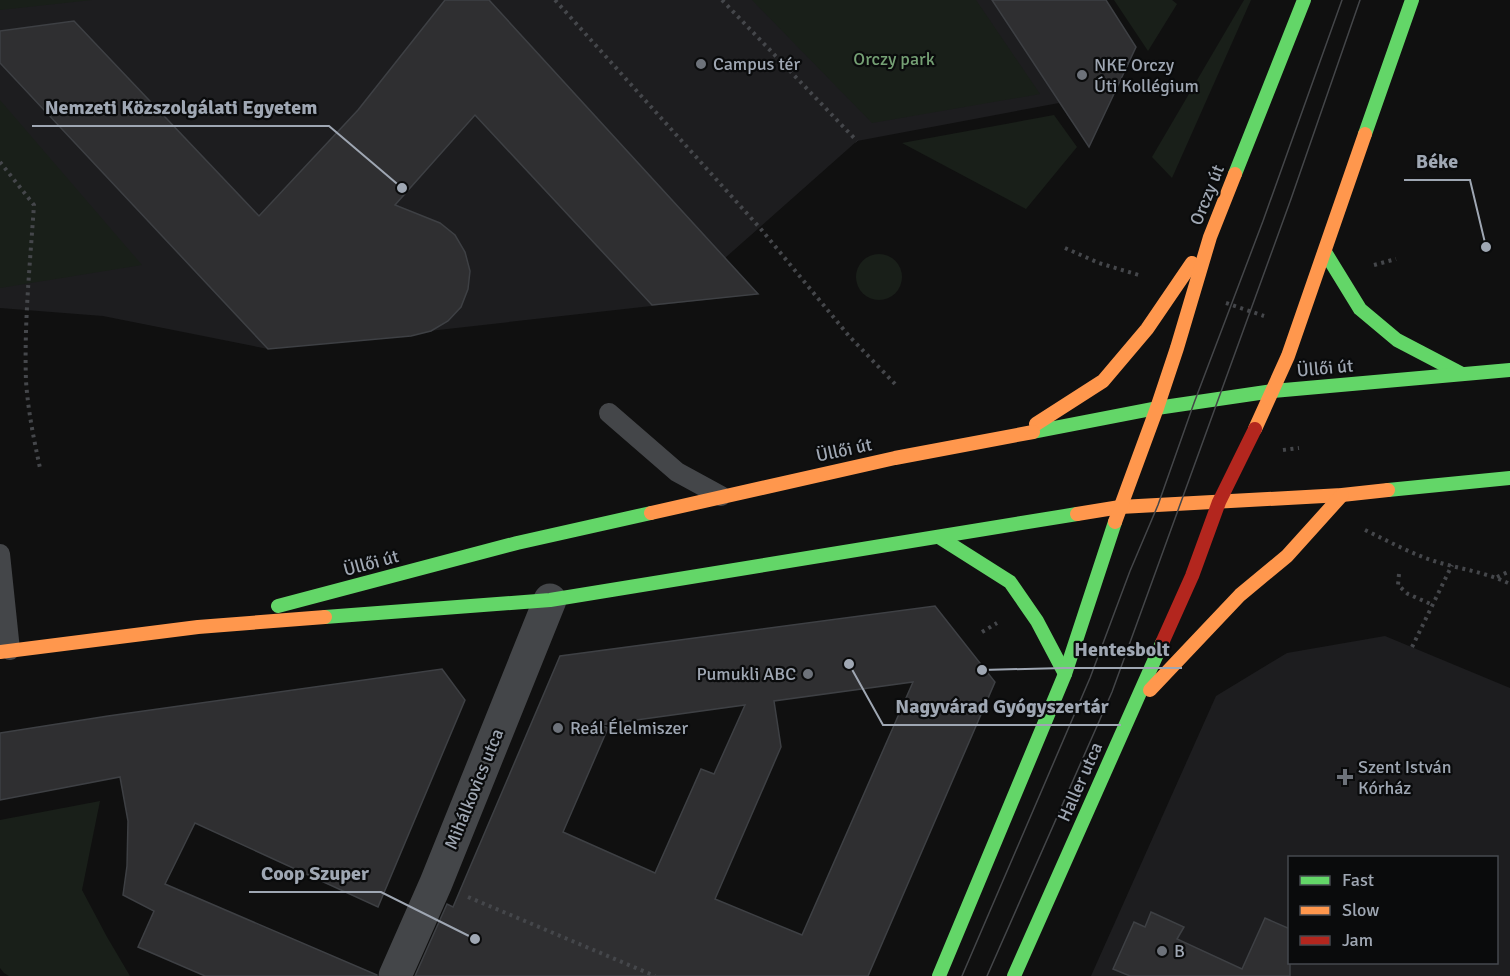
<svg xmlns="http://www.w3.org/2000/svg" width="1510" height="976" viewBox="0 0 1510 976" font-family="Signika,sans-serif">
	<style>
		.built { fill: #1d1d1f; fill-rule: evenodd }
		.green { fill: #191f19 }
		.building { fill: #2f2f31; stroke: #3e4044; stroke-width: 1.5; fill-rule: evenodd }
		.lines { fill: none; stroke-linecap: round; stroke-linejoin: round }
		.path { stroke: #45474b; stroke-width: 4; stroke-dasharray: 3 4.5; stroke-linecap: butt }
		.lane { stroke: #444649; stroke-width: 20 }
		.street { stroke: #444649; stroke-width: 33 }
		.fast { stroke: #63d668; stroke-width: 14 }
		.slow { stroke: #ff974d; stroke-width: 14 }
		.jam { stroke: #b3261e; stroke-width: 14 }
		.tram { stroke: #444649; stroke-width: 1.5 }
		.poi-dot { fill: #6d727a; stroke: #0a0b0c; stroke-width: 2 }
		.labels { text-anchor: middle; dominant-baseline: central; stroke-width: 4.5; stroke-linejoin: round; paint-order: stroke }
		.park-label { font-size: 18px; fill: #75a074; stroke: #0a0b0c }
		.poi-label { font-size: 18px; fill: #9fa7b3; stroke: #0a0b0c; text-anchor: start }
		.street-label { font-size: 18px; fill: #9fa7b3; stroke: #0a0b0c }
		.leader { fill: none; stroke: #9fa7b3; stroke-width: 2 }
		.callout-dot { fill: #9fa7b3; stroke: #0a0b0c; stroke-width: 2 }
		.callout-label { font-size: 20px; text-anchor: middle; font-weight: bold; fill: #9fa7b3; stroke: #0a0b0c; stroke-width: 4.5; stroke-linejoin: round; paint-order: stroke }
	</style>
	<rect width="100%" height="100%" fill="#101010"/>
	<g class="built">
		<polygon points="0,0 1105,0 1136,47 1089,147 1059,103 857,141 725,258 759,294 268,349 103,316 0,308"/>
		<path d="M 1385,636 L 1510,688 L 1510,976 L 1091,976 L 1216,696 L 1287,653 ZM 1290,858 L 1496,858 L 1496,962 L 1290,962 Z"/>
	</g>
	<g class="green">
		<polygon points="0,0 92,0 0,10"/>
		<polygon points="752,0 976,0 1040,94 872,123"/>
		<polygon points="1114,0 1172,0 1177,4 1148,51"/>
		<polygon points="1244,0 1251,0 1172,178 1152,157"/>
		<polygon points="0,100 142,265 0,288"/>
		<polygon points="1054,115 1077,147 1026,209 902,143"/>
		<circle cx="879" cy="277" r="23"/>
		<polygon points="100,801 82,890 107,937 130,976 9,976 4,973 0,968 0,820"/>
	</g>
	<g class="building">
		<polygon points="445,0 489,0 758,294 652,305 475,115 395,205 440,223 455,235 465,252 470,271 468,289 461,307 448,321 431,331 411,336 268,349 0,63 0,31 74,21 259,216 358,110"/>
		<polygon points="992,0 1106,0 1136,47 1089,147"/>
		<path d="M 935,606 L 995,682 L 868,976 L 415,976 L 447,904 L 453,907 L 560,656 ZM 913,682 L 802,935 L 715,899 L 781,747 L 774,701 ZM 745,705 L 714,774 L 701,769 L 655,873 L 563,832 L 608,728 L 600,725 Z"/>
		<polygon points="442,669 465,700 378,907 195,823 165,884 377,975 377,976 205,976 138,947 154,911 123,895 127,866 128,821 120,777 0,800 0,733 108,716"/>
		<polygon points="1151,912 1184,927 1177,939 1242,969 1265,918 1290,929 1290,976 1130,976 1113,969 1134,922 1145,927"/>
	</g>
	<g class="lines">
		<g class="path">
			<polyline points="555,0 760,228 849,336 896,385"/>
			<polyline points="722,0 857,141"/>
			<path d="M 0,162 L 34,205 C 30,264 24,323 26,381 C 28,411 34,440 40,468"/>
			<polyline points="1065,248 1099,263 1142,276"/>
			<polyline points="1374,265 1396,259"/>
			<polyline points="1226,303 1264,316"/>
			<polyline points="1283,450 1299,448"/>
			<path d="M 1365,530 C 1388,541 1410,553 1434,561 C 1459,569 1486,572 1510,584"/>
			<polyline points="1399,574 1398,585 1408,594 1433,605"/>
			<polyline points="1497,577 1510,571"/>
			<polyline points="982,632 997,623"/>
			<polyline points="1412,647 1452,565"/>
			<polyline points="468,897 655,976"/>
		</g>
		<g class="lane">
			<polyline points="609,413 677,472 721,496"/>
			<polyline points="0,554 10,650"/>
		</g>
		<polyline class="street" points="395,976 436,883 550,600"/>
		<g class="fast">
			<polyline points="1365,134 1412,0"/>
			<polyline points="1235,174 1304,0"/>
			<polyline points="1325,252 1360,309 1397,340 1462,374"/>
			<polyline points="1033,432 1157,408 1273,391 1510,370"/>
			<polyline points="1388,490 1510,478"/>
			<polyline points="939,537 1010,582 1037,621 1065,674"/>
			<polyline points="278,606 517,543 651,513"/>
			<polyline points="325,617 550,600 1077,514"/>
			<polyline points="939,976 1065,674 1115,522"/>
			<polyline points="1014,976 1162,643"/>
		</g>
		<g class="slow">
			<polyline points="1036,424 1103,381 1147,329 1192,263"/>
			<polyline points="1255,429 1288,356 1365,134"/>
			<polyline points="651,513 895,458 1033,432"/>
			<polyline points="1077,514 1120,507 1342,495 1388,490"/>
			<polyline points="1115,522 1157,408 1177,348 1210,237 1235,174"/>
			<polyline points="0,652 198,627 325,617"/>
			<polyline points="1150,690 1240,595 1287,556 1342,495"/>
		</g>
		<polyline class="jam" points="1162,643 1192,576 1219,502 1255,429"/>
		<g class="tram">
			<polyline points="962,976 1090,678 1130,571 1158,505 1194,403 1263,221 1342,0"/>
			<polyline points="987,976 1112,692 1291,199 1360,0"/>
		</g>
	</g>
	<g class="poi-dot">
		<circle cx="701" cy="64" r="6"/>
		<circle cx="1082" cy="75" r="6"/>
		<circle cx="808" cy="674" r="6"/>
		<circle cx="558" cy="728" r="6"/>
		<path d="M1342 768h6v6h6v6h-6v6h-6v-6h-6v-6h6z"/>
		<circle cx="1162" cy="951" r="6"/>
	</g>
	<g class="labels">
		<g class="park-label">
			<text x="894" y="59">Orczy park</text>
		</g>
		<g class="poi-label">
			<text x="713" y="64">Campus tér</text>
			<text x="1094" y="65">NKE Orczy<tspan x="1094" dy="21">Úti Kollégium</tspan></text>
			<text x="796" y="674" text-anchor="end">Pumukli ABC</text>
			<text x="570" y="728">Reál Élelmiszer</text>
			<text x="1358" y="767">Szent István<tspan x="1358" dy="21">Kórház</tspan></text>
			<text x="1174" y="951">B</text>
		</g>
		<g class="street-label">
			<text transform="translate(1207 195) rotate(-68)">Orczy út</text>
			<text transform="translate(1325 368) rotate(-5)">Üllői út</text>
			<text transform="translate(844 450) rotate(-12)">Üllői út</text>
			<text transform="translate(371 563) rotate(-15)">Üllői út</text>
			<text transform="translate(1080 782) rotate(-66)">Haller utca</text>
			<text transform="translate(474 789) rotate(-68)">Mihálkovics utca</text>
		</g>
	</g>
	<path class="leader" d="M402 188L329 126H32M1486 247L1470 180H1404M982 670L1063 668H1182M849 664L883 725H1121M475 939L381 892H249"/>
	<g class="callout-dot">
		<circle cx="402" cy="188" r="6"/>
		<circle cx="1486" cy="247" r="6"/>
		<circle cx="982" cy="670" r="6"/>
		<circle cx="849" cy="664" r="6"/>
		<circle cx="475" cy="939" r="6"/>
	</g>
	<g class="callout-label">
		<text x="181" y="114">Nemzeti Közszolgálati Egyetem</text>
		<text x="1437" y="168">Béke</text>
		<text x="1122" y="656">Hentesbolt</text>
		<text x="1002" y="713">Nagyvárad Gyógyszertár</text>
		<text x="315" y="880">Coop Szuper</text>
	</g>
	<rect x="1288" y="856" width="210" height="108" fill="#0a0b0c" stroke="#46494f" stroke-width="1.5"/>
	<rect x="1300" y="876" width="30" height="9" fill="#63d668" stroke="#46494f" stroke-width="1.5"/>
	<text x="1342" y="886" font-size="18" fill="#9fa7b3">Fast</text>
	<rect x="1300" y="906" width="30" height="9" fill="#ff974d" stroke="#46494f" stroke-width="1.5"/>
	<text x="1342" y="916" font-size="18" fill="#9fa7b3">Slow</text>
	<rect x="1300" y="936" width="30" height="9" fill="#b3261e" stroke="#46494f" stroke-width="1.5"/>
	<text x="1342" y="946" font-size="18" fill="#9fa7b3">Jam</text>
</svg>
